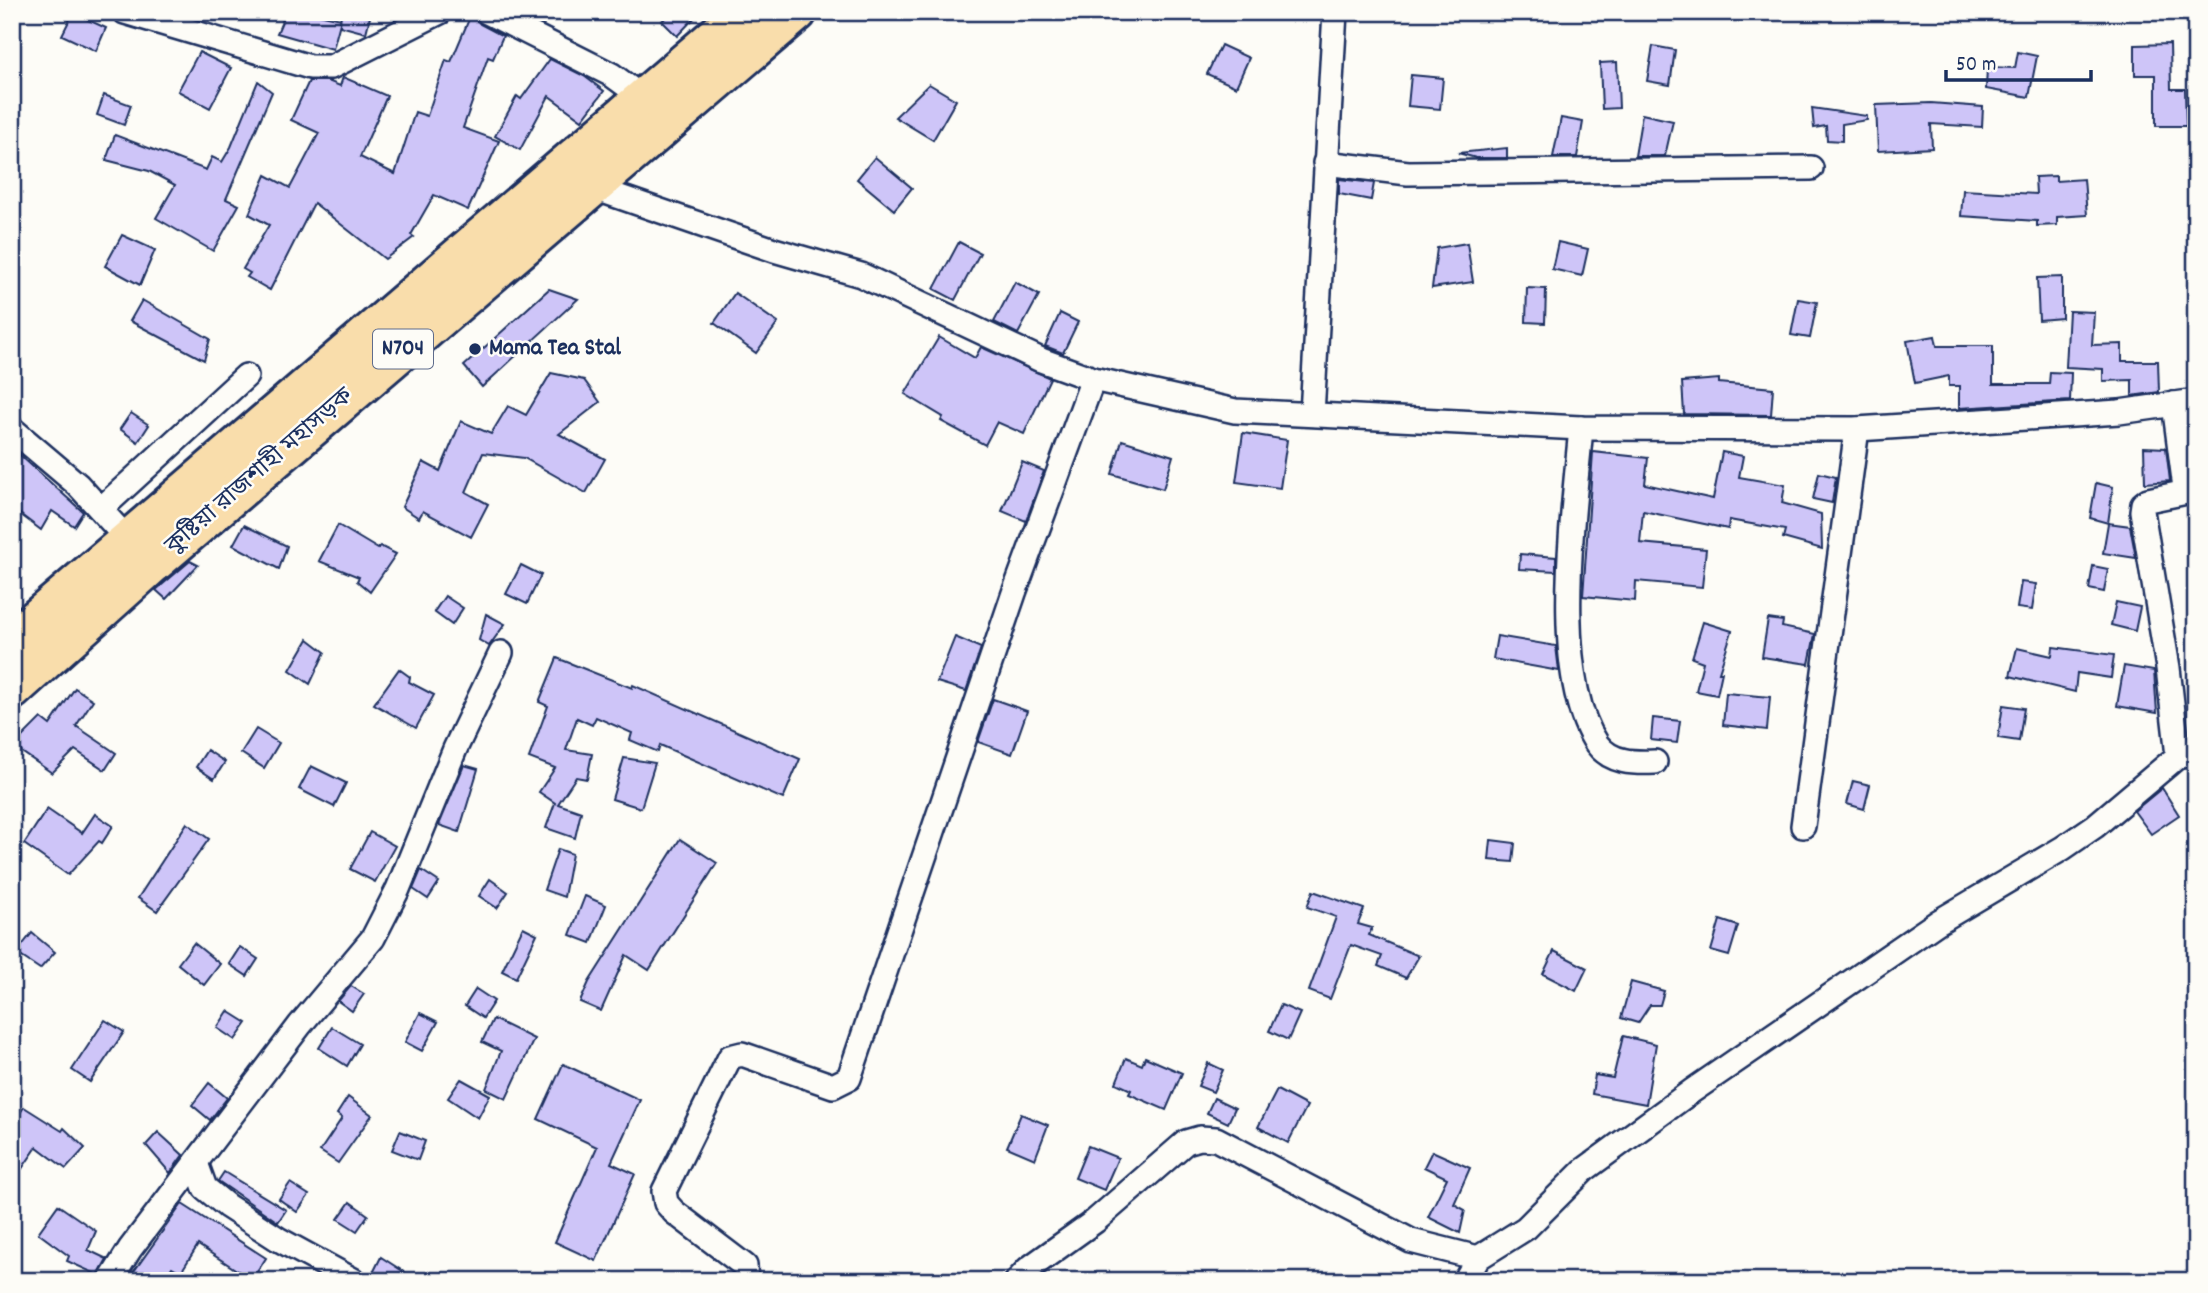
<svg xmlns="http://www.w3.org/2000/svg" width="2208" height="1293" viewBox="0 0 2208 1293" font-family="Dekko,'Noto Sans Bengali',sans-serif">
	<style>
		.building { fill: #cec5f8; stroke: #1b2f5e; stroke-width: 2 }
		.lines { fill: none; stroke-linecap: round; stroke-linejoin: round }
		.street-casing { stroke: #1b2f5e; stroke-width: 28 }
		.highway-casing { stroke: #1b2f5e; stroke-width: 44 }
		.street { stroke: #fdfcf7; stroke-width: 23 }
		.highway { stroke: #f9ddab; stroke-width: 38 }
		.poi-dot { fill: #1b2f5e; stroke: #fdfcf7; stroke-width: 2.5 }
		.labels { text-anchor: middle; dominant-baseline: central; stroke-width: 5; stroke-linejoin: round; paint-order: stroke }
		.shield { fill: #fdfcf7; stroke: #5f6c8c; stroke-width: 2 }
		.shield-label { font-size: 23px; font-weight: bold; fill: #1b2f5e }
		.poi-label { font-size: 24px; font-weight: bold; fill: #1b2f5e; stroke: #fdfcf7; text-anchor: start }
		.street-label { font-size: 24px; fill: #1b2f5e; stroke: #fdfcf7 }
	</style>
	<rect width="100%" height="100%" fill="#fdfcf7"/>
	<filter id="ink" filterUnits="userSpaceOnUse"><feTurbulence type="fractalNoise" baseFrequency=".0143" numOctaves="2"/><feDisplacementMap in="SourceGraphic" scale="14" xChannelSelector="R" yChannelSelector="G"/><feConvolveMatrix kernelMatrix="1 2 1 2 8 2 1 2 1" color-interpolation-filters="sRGB"/></filter>
	<g filter="url(#ink)">
		<g class="building">
			<polygon points="286,12 310,12 341,19 333,49 277,33"/>
			<polygon points="341,12 370,17 366,33 340,26"/>
			<polygon points="472,12 480,24 503,36 493,59 488,57 463,128 499,141 468,210 434,195 411,235 414,237 385,259 314,203 270,290 247,277 250,273 243,269 269,225 249,214 266,175 290,188 319,133 291,120 309,81 328,81 340,86 343,77 387,96 360,157 395,174 415,112 427,116 446,60 451,62"/>
			<polygon points="671,12 700,12 677,36 662,21"/>
			<polygon points="73,13 106,28 96,51 62,35"/>
			<polygon points="2170,44 2171,89 2185,89 2186,126 2156,126 2156,75 2135,75 2135,45"/>
			<polygon points="1221,45 1249,58 1236,87 1207,74"/>
			<polygon points="1653,46 1675,50 1670,85 1647,81"/>
			<polygon points="199,52 231,68 210,108 178,91"/>
			<polygon points="2018,52 2037,56 2029,97 1986,89 1987,67 2015,68"/>
			<polygon points="550,59 584,76 604,91 582,120 549,96 520,150 495,136 517,96 521,99"/>
			<polygon points="1617,62 1619,108 1602,109 1600,63"/>
			<polygon points="1411,75 1443,78 1440,109 1408,106"/>
			<polygon points="258,81 272,92 226,199 239,205 213,251 156,218 175,185 149,171 106,160 115,135 206,170 212,157 222,162 231,147"/>
			<polygon points="929,84 956,100 933,140 895,117"/>
			<polygon points="104,95 131,105 124,125 97,115"/>
			<polygon points="1931,103 1983,107 1982,127 1931,124 1932,148 1878,151 1876,105"/>
			<polygon points="1812,108 1867,116 1867,120 1842,124 1842,141 1827,140 1826,126 1814,128"/>
			<polygon points="1642,114 1673,121 1665,156 1635,156"/>
			<polygon points="1561,118 1583,122 1577,157 1553,157"/>
			<polygon points="1507,148 1507,158 1476,158 1458,153"/>
			<polygon points="875,157 912,188 894,210 857,179"/>
			<polygon points="2056,176 2056,181 2084,179 2087,215 2057,217 2057,225 2037,226 2037,221 1961,216 1963,190 2036,194 2035,177"/>
			<polygon points="1339,179 1374,183 1371,200 1339,194"/>
			<polygon points="122,235 155,250 140,285 105,266"/>
			<polygon points="959,242 980,253 955,300 934,289"/>
			<polygon points="1558,242 1588,249 1582,276 1552,269"/>
			<polygon points="1467,243 1473,282 1432,288 1437,248"/>
			<polygon points="2062,277 2062,318 2039,320 2037,278"/>
			<polygon points="1015,282 1039,295 1018,334 994,322"/>
			<polygon points="1527,288 1546,289 1545,323 1526,322"/>
			<polygon points="549,289 578,299 482,387 464,366"/>
			<polygon points="735,293 778,323 756,353 714,323"/>
			<polygon points="1798,299 1817,302 1810,338 1791,335"/>
			<polygon points="142,300 210,339 204,360 130,321"/>
			<polygon points="2069,311 2094,312 2092,345 2122,344 2122,361 2158,361 2159,392 2132,396 2132,380 2103,381 2103,369 2066,367"/>
			<polygon points="1060,313 1078,322 1063,353 1045,346"/>
			<polygon points="1935,336 1937,346 1993,346 1993,384 2049,384 2050,372 2071,373 2070,401 1959,408 1959,386 1949,386 1949,376 1915,383 1907,341"/>
			<polygon points="939,337 975,358 981,347 1050,378 1024,434 997,422 985,445 941,421 943,417 905,394"/>
			<polygon points="551,373 584,380 600,402 559,434 605,459 586,493 524,458 483,453 466,492 488,504 471,537 423,511 419,518 402,507 423,462 440,471 461,421 491,434 508,406 526,415"/>
			<polygon points="1719,379 1719,383 1773,388 1771,415 1684,414 1682,382"/>
			<polygon points="131,413 149,425 138,442 120,429"/>
			<polygon points="1243,433 1287,440 1280,488 1236,482"/>
			<polygon points="1122,440 1173,456 1163,489 1112,474"/>
			<polygon points="2144,447 2166,448 2170,481 2145,483"/>
			<polygon points="12,448 83,512 74,526 52,511 41,530 12,508"/>
			<polygon points="1593,452 1648,458 1645,484 1713,499 1722,452 1743,456 1739,477 1785,485 1782,503 1821,514 1822,549 1783,538 1785,530 1729,520 1728,529 1643,511 1640,543 1706,549 1702,587 1636,581 1635,601 1583,596"/>
			<polygon points="1022,462 1044,471 1026,521 1002,511"/>
			<polygon points="1819,473 1836,477 1832,503 1813,499"/>
			<polygon points="2096,483 2113,487 2108,523 2090,518"/>
			<polygon points="2108,523 2130,526 2136,558 2103,553"/>
			<polygon points="244,525 287,546 279,569 233,545"/>
			<polygon points="338,525 378,549 380,546 396,554 370,592 357,581 359,577 319,561"/>
			<polygon points="1520,554 1556,557 1556,571 1519,569"/>
			<polygon points="190,561 198,565 166,599 156,590"/>
			<polygon points="521,565 541,575 527,604 506,594"/>
			<polygon points="2093,566 2108,569 2104,592 2089,589"/>
			<polygon points="2021,582 2036,584 2032,610 2017,608"/>
			<polygon points="445,596 463,608 452,625 434,612"/>
			<polygon points="2116,602 2140,607 2135,631 2111,625"/>
			<polygon points="486,614 505,624 489,646 479,640"/>
			<polygon points="1768,619 1783,621 1782,627 1815,634 1809,664 1762,657"/>
			<polygon points="1703,622 1732,631 1719,672 1722,672 1717,695 1696,691 1703,662 1692,658"/>
			<polygon points="1497,636 1556,646 1559,671 1493,659"/>
			<polygon points="955,637 981,648 966,691 937,682"/>
			<polygon points="308,639 325,652 310,684 290,670"/>
			<polygon points="2053,647 2114,655 2111,678 2077,673 2075,692 2010,676 2017,648 2052,656"/>
			<polygon points="557,658 632,688 633,685 800,759 783,799 660,745 658,752 630,740 632,733 596,717 592,725 577,718 566,750 592,754 587,779 576,777 558,804 581,812 575,838 546,828 555,803 539,792 555,768 529,758 548,706 539,702"/>
			<polygon points="2124,666 2154,671 2157,713 2117,706"/>
			<polygon points="399,669 410,677 409,682 434,695 416,728 374,704"/>
			<polygon points="75,688 93,700 76,726 116,753 105,770 75,750 52,773 13,746 41,718 50,725"/>
			<polygon points="1726,693 1770,697 1767,730 1723,725"/>
			<polygon points="993,699 1027,711 1012,754 978,742"/>
			<polygon points="2003,705 2024,708 2019,741 1998,738"/>
			<polygon points="1653,718 1680,721 1677,743 1651,740"/>
			<polygon points="256,729 279,743 264,768 241,753"/>
			<polygon points="207,750 225,762 214,779 196,767"/>
			<polygon points="624,758 655,763 641,808 612,799"/>
			<polygon points="464,765 478,769 459,832 439,825"/>
			<polygon points="311,766 346,783 334,807 299,789"/>
			<polygon points="1853,781 1870,785 1864,809 1847,804"/>
			<polygon points="2162,788 2179,815 2151,834 2134,811"/>
			<polygon points="47,809 82,833 95,814 113,826 102,843 99,841 68,875 24,844"/>
			<polygon points="187,823 209,839 157,911 138,898"/>
			<polygon points="370,832 395,846 375,882 350,869"/>
			<polygon points="680,839 717,863 649,970 626,955 601,1011 580,1002 589,982"/>
			<polygon points="1491,840 1515,843 1513,862 1489,860"/>
			<polygon points="558,849 572,854 564,897 544,890"/>
			<polygon points="421,870 439,882 428,899 413,889"/>
			<polygon points="490,879 508,892 497,908 479,896"/>
			<polygon points="1313,891 1364,909 1358,924 1372,928 1369,935 1419,956 1406,978 1378,966 1382,956 1351,945 1330,999 1309,991 1336,917 1307,907"/>
			<polygon points="585,896 606,905 591,943 570,935"/>
			<polygon points="1720,920 1738,926 1729,956 1711,951"/>
			<polygon points="523,927 537,934 516,978 502,971"/>
			<polygon points="32,933 55,952 40,969 16,953"/>
			<polygon points="194,943 220,964 204,985 178,964"/>
			<polygon points="240,947 258,959 247,976 229,964"/>
			<polygon points="1554,951 1587,968 1576,991 1543,974"/>
			<polygon points="1631,982 1664,991 1660,1005 1650,1005 1638,1023 1621,1018"/>
			<polygon points="351,986 364,994 352,1011 338,1001"/>
			<polygon points="476,989 494,1001 483,1018 465,1006"/>
			<polygon points="1281,1005 1300,1013 1288,1040 1269,1031"/>
			<polygon points="228,1011 247,1023 235,1040 217,1028"/>
			<polygon points="420,1013 438,1022 422,1051 405,1042"/>
			<polygon points="493,1019 534,1039 506,1099 486,1089 501,1051 482,1042"/>
			<polygon points="105,1020 124,1032 90,1082 72,1070"/>
			<polygon points="332,1027 360,1044 347,1066 319,1048"/>
			<polygon points="1623,1036 1656,1044 1646,1104 1592,1094 1595,1075 1613,1078"/>
			<polygon points="1145,1057 1182,1073 1166,1110 1129,1094 1131,1090 1116,1083 1126,1058 1142,1065"/>
			<polygon points="1208,1063 1223,1070 1213,1092 1198,1086"/>
			<polygon points="563,1064 640,1100 611,1163 635,1174 596,1261 555,1242 597,1147 538,1119"/>
			<polygon points="461,1079 490,1095 478,1118 448,1098"/>
			<polygon points="209,1083 227,1098 210,1120 192,1105"/>
			<polygon points="1277,1090 1307,1106 1288,1143 1258,1127"/>
			<polygon points="348,1097 372,1115 338,1163 320,1151 342,1118 337,1114"/>
			<polygon points="1214,1098 1235,1108 1228,1123 1207,1113"/>
			<polygon points="24,1107 62,1131 64,1128 85,1148 66,1169 37,1147 12,1183 12,1125"/>
			<polygon points="1021,1114 1048,1125 1035,1159 1007,1147"/>
			<polygon points="400,1131 425,1141 418,1160 392,1150"/>
			<polygon points="158,1132 183,1155 170,1173 146,1145"/>
			<polygon points="1088,1146 1118,1158 1104,1190 1075,1178"/>
			<polygon points="1432,1151 1470,1168 1454,1204 1465,1210 1460,1233 1428,1217 1447,1178 1424,1167"/>
			<polygon points="224,1172 286,1210 278,1222 218,1181"/>
			<polygon points="290,1183 309,1195 297,1212 279,1199"/>
			<polygon points="350,1202 368,1215 357,1231 338,1219"/>
			<polygon points="182,1204 266,1258 252,1280 198,1245 181,1272 172,1267 163,1281 127,1281"/>
			<polygon points="58,1205 96,1231 88,1250 107,1259 98,1275 67,1261 69,1256 38,1233"/>
			<polygon points="381,1257 418,1281 369,1281"/>
		</g>
		<g class="lines">
			<g class="street-casing">
				<g id="street">
					<polyline points="125,12 310,67 331,67 440,12"/>
					<polyline points="487,12 612,75 642,97"/>
					<polyline points="1325,163 1408,173 1811,168"/>
					<polyline points="591,187 774,250 861,275 1041,360 1093,379 1235,411 1581,428 1857,429 2119,412 2196,401"/>
					<polyline points="2174,404 2185,488 2182,493 2148,500 2143,504 2142,511 2168,668 2178,756"/>
					<polyline points="1312,414 1335,12"/>
					<path d="M 1581,428 C 1574,509 1550,675 1597,744 C 1611,763 1634,763 1655,762"/>
					<polyline points="12,429 78,485 130,542"/>
					<polyline points="101,509 246,376"/>
					<polyline points="1803,826 1857,429"/>
					<polyline points="196,1163 205,1188 227,1206 278,1239 355,1281"/>
					<polyline points="110,1281 130,1249 300,1025 373,938 398,889 455,749 501,653"/>
					<polyline points="746,1281 745,1266 674,1212 666,1203 664,1191 730,1057 742,1054 833,1086 849,1078 1014,593 1093,379"/>
					<polyline points="1017,1281 1028,1269 1095,1221 1186,1142 1200,1138 1216,1139 1411,1241 1478,1258"/>
					<polyline points="1465,1281 1478,1258 1526,1228 1584,1170 1692,1091 1938,922 2063,848 2095,826 2178,756 2196,751"/>
				</g>
			</g>
			<g class="highway-casing">
				<g id="highway">
					<polyline points="12,640 744,12"/>
					<polyline points="12,690 150,566 797,12"/>
				</g>
			</g>
			<use href="#street" class="street"/>
			<use href="#highway" class="highway"/>
		</g>
	</g>
	<circle class="poi-dot" cx="475" cy="349" r="7"/>
	<g class="labels">
		<rect class="shield" x="373" y="329.5" width="60" height="39" rx="5"/>
		<g class="shield-label">
			<text x="403" y="349">N704</text>
		</g>
		<g class="poi-label">
			<text x="489" y="349">Mama Tea Stal</text>
		</g>
		<g class="street-label">
			<text transform="translate(260 472) rotate(-41)">কুষ্টিয়া রাজশাহী মহাসড়ক</text>
		</g>
	</g>
	<rect width="2208" height="1293" fill="none" stroke="#fdfcf7" stroke-width="42"/>
	<rect x="21" y="21" width="2166" height="1251" fill="none" stroke="#1b2f5e" stroke-width="2.5" filter="url(#ink)"/>
	<path d="M1946 70v10h145v-10" fill="none" stroke="#1b2f5e" stroke-width="3.5"/>
	<text x="1956" y="70" font-size="21" fill="#1b2f5e" stroke="#fdfcf7" stroke-width="5" paint-order="stroke">50 m</text>
</svg>
